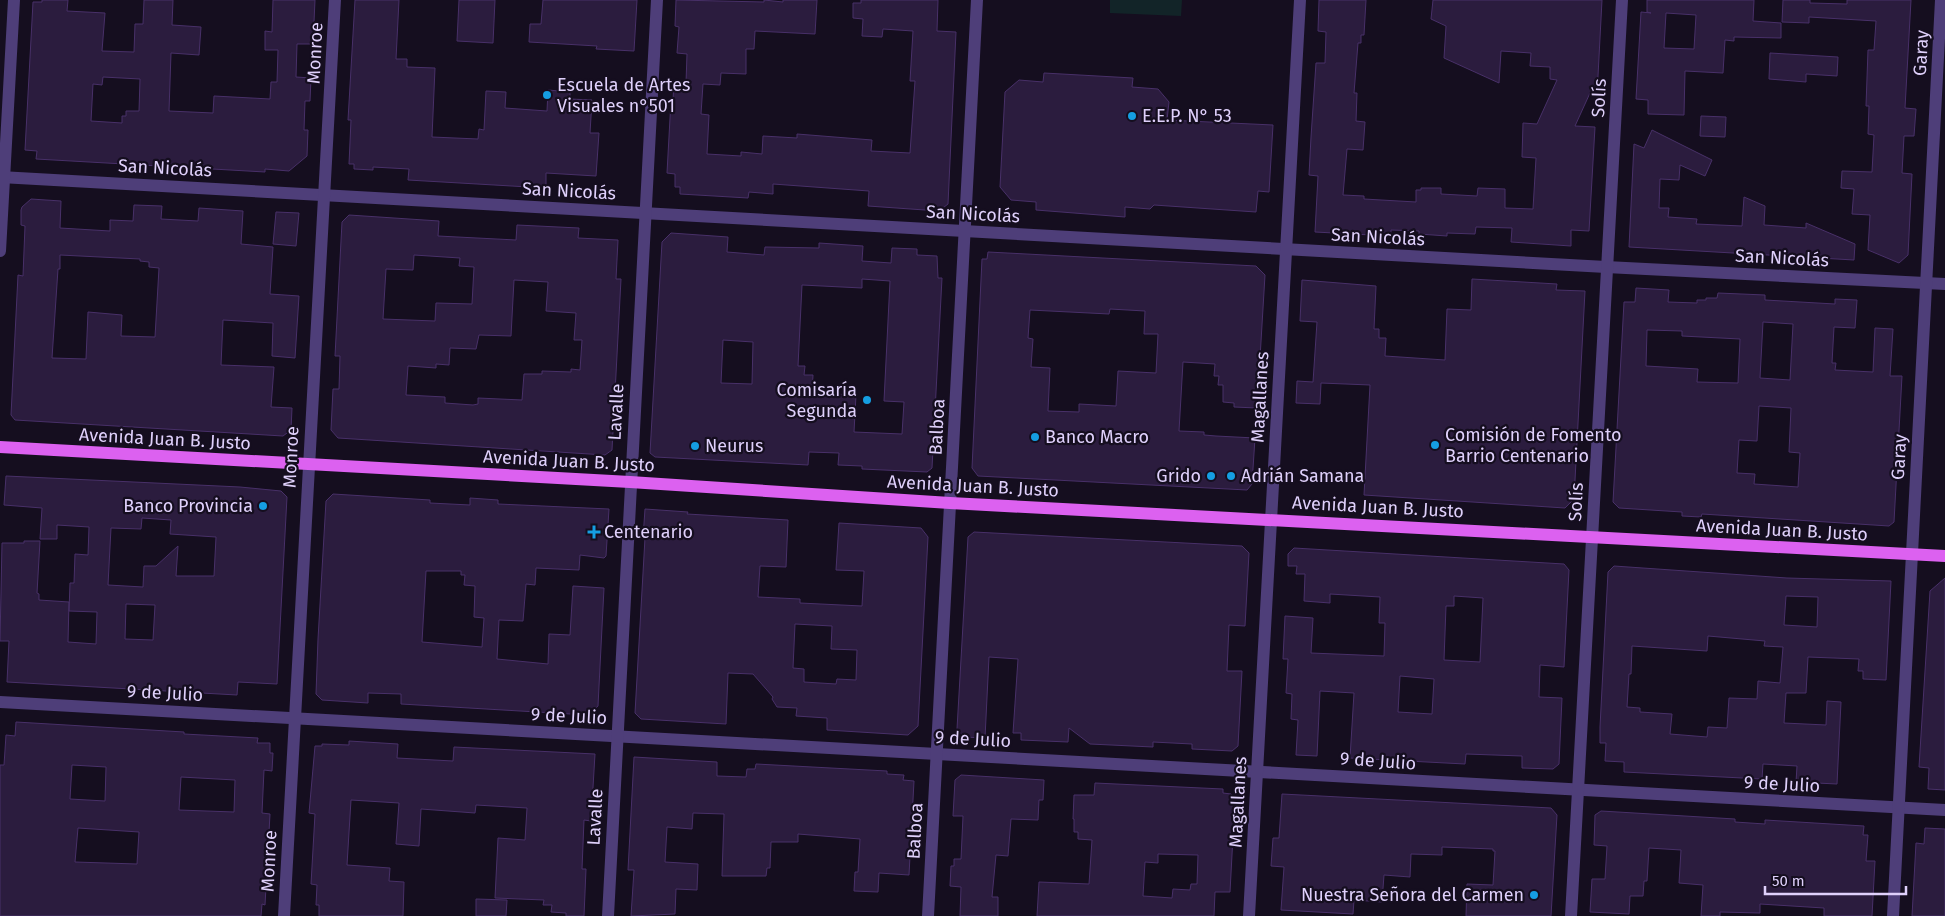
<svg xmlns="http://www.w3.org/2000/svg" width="1945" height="916" viewBox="0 0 1945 916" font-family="'Fira Sans',sans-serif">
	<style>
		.green { fill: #122428 }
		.building { fill: #2b1c3e; stroke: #483068; fill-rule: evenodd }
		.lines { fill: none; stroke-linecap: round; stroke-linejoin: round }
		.minor { stroke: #4e3e79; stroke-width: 12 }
		.major { stroke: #dc61f0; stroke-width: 12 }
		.poi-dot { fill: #159ee2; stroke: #150e1f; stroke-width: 2 }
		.labels { text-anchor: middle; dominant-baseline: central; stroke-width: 4.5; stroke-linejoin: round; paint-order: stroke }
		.street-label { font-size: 18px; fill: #dfd0fb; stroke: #150e1f }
		.poi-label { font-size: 18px; fill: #dfd0fb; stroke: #150e1f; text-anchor: start }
	</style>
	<rect width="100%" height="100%" fill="#150e1f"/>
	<polygon class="green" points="1110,0 1182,0 1181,16 1110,13"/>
	<g class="building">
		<path d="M 42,0 L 68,0 L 67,11 L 105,13 L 102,51 L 134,52 L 135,24 L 143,24 L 144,0 L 173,0 L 172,25 L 201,27 L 199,55 L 171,53 L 169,111 L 213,113 L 214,96 L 270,99 L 271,82 L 277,82 L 278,50 L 265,50 L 265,31 L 272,32 L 273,0 L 315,0 L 313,44 L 297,44 L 296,77 L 311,78 L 310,101 L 305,101 L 304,130 L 308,130 L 307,156 L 289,171 L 265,169 L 265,172 L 36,159 L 37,151 L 25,150 L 33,2 L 42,2 ZM 103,77 L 140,79 L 139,111 L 126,111 L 126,116 L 122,116 L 122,123 L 91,121 L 93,84 L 102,85 Z"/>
		<polygon points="355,0 399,0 396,59 407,59 407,67 435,68 432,137 478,139 479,129 484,130 486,91 506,92 505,108 547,111 548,90 570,92 570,99 592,100 590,133 599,133 596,176 546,173 546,188 408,180 409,169 373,167 373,170 354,169 354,164 349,164 351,120 348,120"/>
		<polygon points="459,0 495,0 493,43 457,41"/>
		<polygon points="543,0 637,0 634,51 596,49 597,46 529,42 530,24 541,24"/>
		<polygon points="676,0 764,2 764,0 783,2 783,0 817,0 815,34 755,31 754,49 746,49 746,74 721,73 720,85 703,84 701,114 709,115 707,154 741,156 741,152 762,154 763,136 797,138 797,134 872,140 871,151 910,153 915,81 910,81 913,31 883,29 882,37 862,36 863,19 853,18 853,3 861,3 861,0 938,0 937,31 956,32 948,204 939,211 868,206 869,191 773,184 773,194 749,192 748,198 680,194 680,187 675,187 675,174 667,173 671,100 673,100 674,82 686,83 687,54 677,53 679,27 675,26"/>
		<polygon points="1319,0 1366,0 1364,35 1361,35 1361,43 1358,43 1354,93 1357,93 1356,121 1365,122 1363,150 1347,149 1343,195 1364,196 1364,199 1416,202 1416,190 1421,190 1421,188 1441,188 1441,194 1477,196 1478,188 1505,189 1505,208 1533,209 1536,158 1522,157 1523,123 1537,124 1557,80 1550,79 1550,67 1530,66 1531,53 1501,51 1499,83 1444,58 1446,26 1431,19 1433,0 1602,0 1597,95 1590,93 1575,126 1595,127 1589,231 1571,230 1571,246 1511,242 1512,228 1476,227 1475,234 1447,233 1447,236 1419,234 1419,231 1391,230 1391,236 1315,232 1318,176 1309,175 1311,137 1316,63 1325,63 1326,32 1318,31"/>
		<path d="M 1647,0 L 1754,0 L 1753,21 L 1781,23 L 1781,38 L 1734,37 L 1734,41 L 1725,40 L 1723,73 L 1685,71 L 1684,115 L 1648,114 L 1648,100 L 1636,99 L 1641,12 L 1651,13 L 1647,12 ZM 1666,13 L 1696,15 L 1694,49 L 1664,48 Z"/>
		<polygon points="1783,0 1810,0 1810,3 1847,4 1847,0 1911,0 1905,108 1916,109 1914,136 1904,136 1902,173 1912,174 1908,255 1899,263 1868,250 1870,215 1852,214 1854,189 1841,188 1842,171 1872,172 1874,135 1868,134 1869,106 1866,106 1868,50 1874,50 1876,21 1809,17 1809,23 1782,22"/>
		<polygon points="1770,53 1838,57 1837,76 1806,74 1806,82 1769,79"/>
		<polygon points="1044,73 1133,78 1132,87 1158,89 1169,102 1167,120 1273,125 1269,192 1258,191 1256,212 1154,205 1150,209 1125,207 1125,217 1036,210 1036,202 1011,200 1000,187 1005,92 1019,80 1043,82"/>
		<polygon points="1701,116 1726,117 1725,137 1700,136"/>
		<polygon points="1652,130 1712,160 1705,176 1680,165 1679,180 1660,179 1659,208 1669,208 1668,217 1697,219 1696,224 1742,226 1744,197 1765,206 1764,225 1806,228 1806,223 1855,244 1854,260 1629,247 1634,144 1644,148"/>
		<path d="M 31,199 L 61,201 L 60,228 L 110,231 L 110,220 L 133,221 L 134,205 L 162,206 L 161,219 L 198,221 L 199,208 L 243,211 L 241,244 L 273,247 L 270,294 L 299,296 L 295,358 L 272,356 L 273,323 L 223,320 L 221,365 L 274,367 L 271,407 L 292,408 L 291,430 L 283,436 L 15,420 L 11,415 L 18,275 L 23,276 L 25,226 L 21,225 L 21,210 L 22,207 ZM 60,255 L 140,259 L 140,261 L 149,262 L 149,267 L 159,268 L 155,337 L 121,336 L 122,315 L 88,312 L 86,359 L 52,358 L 58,269 L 60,269 Z"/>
		<polygon points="276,212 299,213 296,246 273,244"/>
		<path d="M 349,215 L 439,221 L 438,236 L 516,240 L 517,225 L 579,228 L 578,238 L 618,240 L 616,279 L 621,279 L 612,450 L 605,455 L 338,438 L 331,430 L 333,389 L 339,389 L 340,356 L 335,356 L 342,222 ZM 414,255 L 460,258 L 459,266 L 474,267 L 472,304 L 436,303 L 435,321 L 383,319 L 386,269 L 413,270 ZM 514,280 L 548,282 L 546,311 L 576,313 L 574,340 L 582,340 L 580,370 L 571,369 L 571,372 L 542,371 L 542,374 L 524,374 L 522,400 L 478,398 L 478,404 L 473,405 L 445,403 L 445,397 L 406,395 L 408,366 L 436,368 L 436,364 L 449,365 L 450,348 L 476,349 L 479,335 L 511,336 Z"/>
		<path d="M 671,233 L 728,237 L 727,252 L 764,255 L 765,247 L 819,248 L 819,243 L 863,246 L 862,261 L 891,263 L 892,248 L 917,249 L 917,255 L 937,256 L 938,278 L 942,278 L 932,468 L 927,472 L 862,469 L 862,466 L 838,465 L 839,453 L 809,452 L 808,465 L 655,457 L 650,453 L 662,242 ZM 862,279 L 890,281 L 884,401 L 904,402 L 902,434 L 854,432 L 856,395 L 812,393 L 813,375 L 804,375 L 805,366 L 798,366 L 802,285 L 862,288 ZM 723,340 L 753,342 L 752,384 L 721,383 Z"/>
		<path d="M 988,252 L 1256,266 L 1265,275 L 1257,408 L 1234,407 L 1234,403 L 1223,402 L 1223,385 L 1218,385 L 1219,376 L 1214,376 L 1215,364 L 1183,362 L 1179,431 L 1204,432 L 1204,435 L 1216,436 L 1255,438 L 1252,484 L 1247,490 L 978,476 L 972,468 L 982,259 L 987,259 ZM 1110,309 L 1145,311 L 1144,334 L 1158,334 L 1156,373 L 1118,371 L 1116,406 L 1079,404 L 1079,412 L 1048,411 L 1050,368 L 1031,367 L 1033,339 L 1028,338 L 1030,310 L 1109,314 Z"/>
		<polygon points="1472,279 1557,284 1556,290 1585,291 1574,499 1565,508 1364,495 1370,385 1321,383 1320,404 1296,403 1297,381 1313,382 1317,322 1300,321 1302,280 1376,286 1374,329 1379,329 1379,338 1386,338 1385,356 1445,360 1447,309 1471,310"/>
		<path d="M 1636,288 L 1669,290 L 1668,302 L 1697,303 L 1697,300 L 1706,300 L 1706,298 L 1717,298 L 1718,293 L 1765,295 L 1765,300 L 1835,304 L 1835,299 L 1857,300 L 1855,328 L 1834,327 L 1832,363 L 1836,363 L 1835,370 L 1873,372 L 1875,328 L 1893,329 L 1890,376 L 1902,376 L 1894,522 L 1889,526 L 1702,514 L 1701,517 L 1682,516 L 1682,512 L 1619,508 L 1613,502 L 1624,302 L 1635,302 ZM 1763,322 L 1793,324 L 1790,380 L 1760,378 ZM 1647,330 L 1682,331 L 1682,336 L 1740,339 L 1738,383 L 1697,382 L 1698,369 L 1646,366 ZM 1759,406 L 1791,408 L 1789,452 L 1800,453 L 1798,487 L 1754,484 L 1755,474 L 1737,473 L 1739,440 L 1757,441 Z"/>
		<path d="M 6,476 L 240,487 L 281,491 L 287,497 L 277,684 L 238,682 L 237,695 L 7,682 L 9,641 L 0,641 L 2,543 L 24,543 L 24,541 L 40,541 L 37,593 L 39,594 L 39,600 L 69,602 L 68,642 L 96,644 L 97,612 L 69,611 L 70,583 L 74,583 L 75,554 L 88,555 L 89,527 L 57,525 L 57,539 L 40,539 L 42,508 L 4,505 ZM 142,518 L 171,520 L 170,534 L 216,537 L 214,576 L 176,576 L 178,546 L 156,566 L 144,566 L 143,587 L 108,585 L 111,528 L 141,529 ZM 126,604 L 155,605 L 153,640 L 125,639 Z"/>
		<path d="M 333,494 L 430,500 L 430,503 L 470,505 L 470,498 L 498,500 L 498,504 L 609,509 L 606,556 L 604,558 L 580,555 L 579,570 L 536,568 L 535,585 L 526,584 L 523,621 L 499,620 L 497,659 L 548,664 L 549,634 L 570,635 L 573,586 L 604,588 L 598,706 L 588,715 L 401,704 L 401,694 L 368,693 L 368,703 L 322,700 L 316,694 L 318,639 L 326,501 ZM 426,571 L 461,571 L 461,575 L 465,575 L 464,585 L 475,586 L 474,617 L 484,618 L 482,647 L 422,642 Z"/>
		<path d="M 645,509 L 688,512 L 687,514 L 788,520 L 786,567 L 760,566 L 758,597 L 800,599 L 800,603 L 862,606 L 864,571 L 836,570 L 839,523 L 921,528 L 928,537 L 918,726 L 908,735 L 827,730 L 827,718 L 796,716 L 797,708 L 777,707 L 772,699 L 773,697 L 753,674 L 728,673 L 726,724 L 641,719 L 635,713 L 645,538 L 643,538 ZM 795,624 L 832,626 L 831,649 L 857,650 L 856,680 L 837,679 L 836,684 L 804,682 L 804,669 L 793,668 Z"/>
		<polygon points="974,532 1242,546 1249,553 1245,626 1229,625 1227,671 1242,671 1238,746 1232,751 1192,749 1192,744 1153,742 1153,747 1090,744 1069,728 1068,742 1021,740 1021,733 1013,733 1018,659 989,657 985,738 964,737 957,729 968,537"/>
		<path d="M 1294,548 L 1564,564 L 1569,570 L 1564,667 L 1540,665 L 1539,697 L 1562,698 L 1559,764 L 1553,769 L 1522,768 L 1522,756 L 1466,754 L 1465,764 L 1350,758 L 1354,693 L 1320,691 L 1317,756 L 1296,755 L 1298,720 L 1291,719 L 1292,694 L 1286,693 L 1288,659 L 1283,659 L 1285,616 L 1313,618 L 1311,653 L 1384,656 L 1385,623 L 1379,623 L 1380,597 L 1330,594 L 1330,603 L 1304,601 L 1305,574 L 1296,574 L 1297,566 L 1288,566 L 1288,554 ZM 1454,596 L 1483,598 L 1480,662 L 1444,660 L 1446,606 L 1454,606 ZM 1400,676 L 1434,679 L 1432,714 L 1398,712 Z"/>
		<path d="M 1614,566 L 1787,578 L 1891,581 L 1886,680 L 1863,679 L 1863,671 L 1858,671 L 1859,659 L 1808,657 L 1806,693 L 1786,693 L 1784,723 L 1826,725 L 1827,701 L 1841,702 L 1837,784 L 1796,782 L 1797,766 L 1763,764 L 1762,779 L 1624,772 L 1624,762 L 1605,761 L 1606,743 L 1600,743 L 1600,727 L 1608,572 ZM 1786,596 L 1818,597 L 1817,627 L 1784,625 ZM 1708,636 L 1765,641 L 1764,646 L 1783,647 L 1780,683 L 1758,681 L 1757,699 L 1729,698 L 1727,728 L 1708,727 L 1707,737 L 1670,734 L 1672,714 L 1640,712 L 1640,708 L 1627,707 L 1629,674 L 1631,674 L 1632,646 L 1707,651 Z"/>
		<polygon points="1945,578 1945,790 1928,789 1929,768 1919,767 1930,591"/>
		<path d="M 16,722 L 184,732 L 184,734 L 258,738 L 257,743 L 270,743 L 270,753 L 273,753 L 272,771 L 264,770 L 262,813 L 270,814 L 265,905 L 262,904 L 261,916 L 0,916 L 0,765 L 4,765 L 6,735 L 15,736 ZM 72,765 L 106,767 L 105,801 L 70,799 ZM 181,777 L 235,780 L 234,812 L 179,810 ZM 78,828 L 139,832 L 137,864 L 75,862 Z"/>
		<polygon points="349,741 398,744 397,758 453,761 454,747 595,754 591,821 584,820 582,869 586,869 584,916 566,916 566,913 551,912 552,905 543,905 544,900 495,898 498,838 525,840 527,808 476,805 475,813 421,809 419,846 396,844 399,803 351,800 347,865 390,868 389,881 404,882 403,916 319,916 319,905 316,905 317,885 311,884 315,814 309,813 315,746 322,746 322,744 349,745"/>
		<polygon points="634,757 717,762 717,776 746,777 747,769 755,769 756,764 887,771 887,774 904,775 903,780 914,781 909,875 879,873 878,892 854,891 855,872 858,872 860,839 798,834 798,842 771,842 770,868 767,868 766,876 722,876 724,814 693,813 692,829 667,827 665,862 698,864 697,890 676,889 675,914 631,916 634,870 628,870"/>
		<polygon points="961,775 1044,780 1043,800 1039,800 1038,820 1011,819 1008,856 996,855 992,897 998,897 998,916 960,916 961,887 950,886 951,866 954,866 954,859 961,859 963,816 953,816 955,780"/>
		<path d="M 1095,783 L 1223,789 L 1223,793 L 1231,794 L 1235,799 L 1230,892 L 1215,892 L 1214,916 L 1037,916 L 1039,882 L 1089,884 L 1092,840 L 1078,839 L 1078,832 L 1074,832 L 1074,819 L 1073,819 L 1074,795 L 1094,795 ZM 1158,854 L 1198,855 L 1197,884 L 1191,884 L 1190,890 L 1173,889 L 1172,898 L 1143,896 L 1145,862 L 1158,863 Z"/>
		<polygon points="1282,794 1551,808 1557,815 1551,916 1466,916 1467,884 1493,885 1495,851 1493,851 1493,849 1442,847 1442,855 1411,854 1410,877 1384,875 1382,902 1354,900 1353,914 1281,910 1284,867 1271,866 1273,838 1279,838"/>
		<polygon points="1601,811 1735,819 1735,822 1765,824 1765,820 1864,826 1863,835 1868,835 1866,861 1875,861 1872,916 1824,916 1824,908 1760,904 1760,913 1720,912 1720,916 1701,916 1703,885 1679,883 1681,850 1649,848 1647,881 1644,881 1643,896 1630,896 1629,914 1590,912 1592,879 1605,879 1607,846 1594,845 1595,815"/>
		<polygon points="1925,828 1945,829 1945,916 1912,916 1916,843 1924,844"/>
		<polygon points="476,899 507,900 506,916 476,916"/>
	</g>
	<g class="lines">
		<g class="minor">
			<polyline points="0,177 1606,267 1945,284"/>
			<polyline points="0,251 14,0"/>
			<polyline points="0,702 1945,810"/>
			<polyline points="284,916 335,0"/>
			<polyline points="608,916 657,0"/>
			<polyline points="928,916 977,0"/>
			<polyline points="1249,916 1300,0"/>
			<polyline points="1571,916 1622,0"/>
			<polyline points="1893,916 1941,0"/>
		</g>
		<polyline class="major" points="0,447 630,482 950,503 1945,556"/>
	</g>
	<g class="poi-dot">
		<circle cx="547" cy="95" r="5"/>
		<circle cx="1132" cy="116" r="5"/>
		<circle cx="867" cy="400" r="5"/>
		<circle cx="1035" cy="437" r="5"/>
		<circle cx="1435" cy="445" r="5"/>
		<circle cx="695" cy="446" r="5"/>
		<circle cx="1211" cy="476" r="5"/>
		<circle cx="1231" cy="476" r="5"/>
		<circle cx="263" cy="506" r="5"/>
		<path d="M591.5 524.5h5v5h5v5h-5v5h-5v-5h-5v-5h5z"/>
		<circle cx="1534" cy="895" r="5"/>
	</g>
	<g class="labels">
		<g class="street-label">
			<text transform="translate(315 53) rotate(-87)">Monroe</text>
			<text transform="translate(1921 53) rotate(-87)">Garay</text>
			<text transform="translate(1599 98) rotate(-87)">Solís</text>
			<text transform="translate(165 168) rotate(3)">San Nicolás</text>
			<text transform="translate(569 191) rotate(3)">San Nicolás</text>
			<text transform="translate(973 214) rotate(3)">San Nicolás</text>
			<text transform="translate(1378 237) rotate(3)">San Nicolás</text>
			<text transform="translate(1782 258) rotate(3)">San Nicolás</text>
			<text transform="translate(1260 397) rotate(-87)">Magallanes</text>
			<text transform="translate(616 412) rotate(-87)">Lavalle</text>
			<text transform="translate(937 427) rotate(-87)">Balboa</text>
			<text transform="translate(165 439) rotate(3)">Avenida Juan B. Justo</text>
			<text transform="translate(291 457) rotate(-87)">Monroe</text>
			<text transform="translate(1899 457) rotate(-87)">Garay</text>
			<text transform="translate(569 461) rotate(3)">Avenida Juan B. Justo</text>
			<text transform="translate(973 486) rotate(3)">Avenida Juan B. Justo</text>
			<text transform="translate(1576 502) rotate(-87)">Solís</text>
			<text transform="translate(1378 507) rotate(3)">Avenida Juan B. Justo</text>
			<text transform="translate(1782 530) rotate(3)">Avenida Juan B. Justo</text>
			<text transform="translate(165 693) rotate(3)">9 de Julio</text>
			<text transform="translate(569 716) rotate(3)">9 de Julio</text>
			<text transform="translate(973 739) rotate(3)">9 de Julio</text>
			<text transform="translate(1378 761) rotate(4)">9 de Julio</text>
			<text transform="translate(1782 784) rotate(3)">9 de Julio</text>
			<text transform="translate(1238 802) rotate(-87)">Magallanes</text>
			<text transform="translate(595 817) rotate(-87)">Lavalle</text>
			<text transform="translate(915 831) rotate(-87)">Balboa</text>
			<text transform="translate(269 861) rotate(-87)">Monroe</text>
		</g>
		<g class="poi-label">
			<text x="557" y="85">Escuela de Artes<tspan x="557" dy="21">Visuales n°501</tspan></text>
			<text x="1142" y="116">E.E.P. N° 53</text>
			<text x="857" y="390" text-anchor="end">Comisaría<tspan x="857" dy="21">Segunda</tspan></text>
			<text x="1445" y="435">Comisión de Fomento<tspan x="1445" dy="21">Barrio Centenario</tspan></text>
			<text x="1045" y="437">Banco Macro</text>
			<text x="705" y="446">Neurus</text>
			<text x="1201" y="476" text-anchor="end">Grido</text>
			<text x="1241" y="476">Adrián Samana</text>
			<text x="253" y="506" text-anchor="end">Banco Provincia</text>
			<text x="604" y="532">Centenario</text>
			<text x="1524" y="895" text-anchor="end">Nuestra Señora del Carmen</text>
		</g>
	</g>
	<path d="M1765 886v8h141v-8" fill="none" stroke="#dfd0fb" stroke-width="2.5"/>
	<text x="1772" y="886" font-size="15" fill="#dfd0fb" stroke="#150e1f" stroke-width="4" paint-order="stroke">50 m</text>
</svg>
